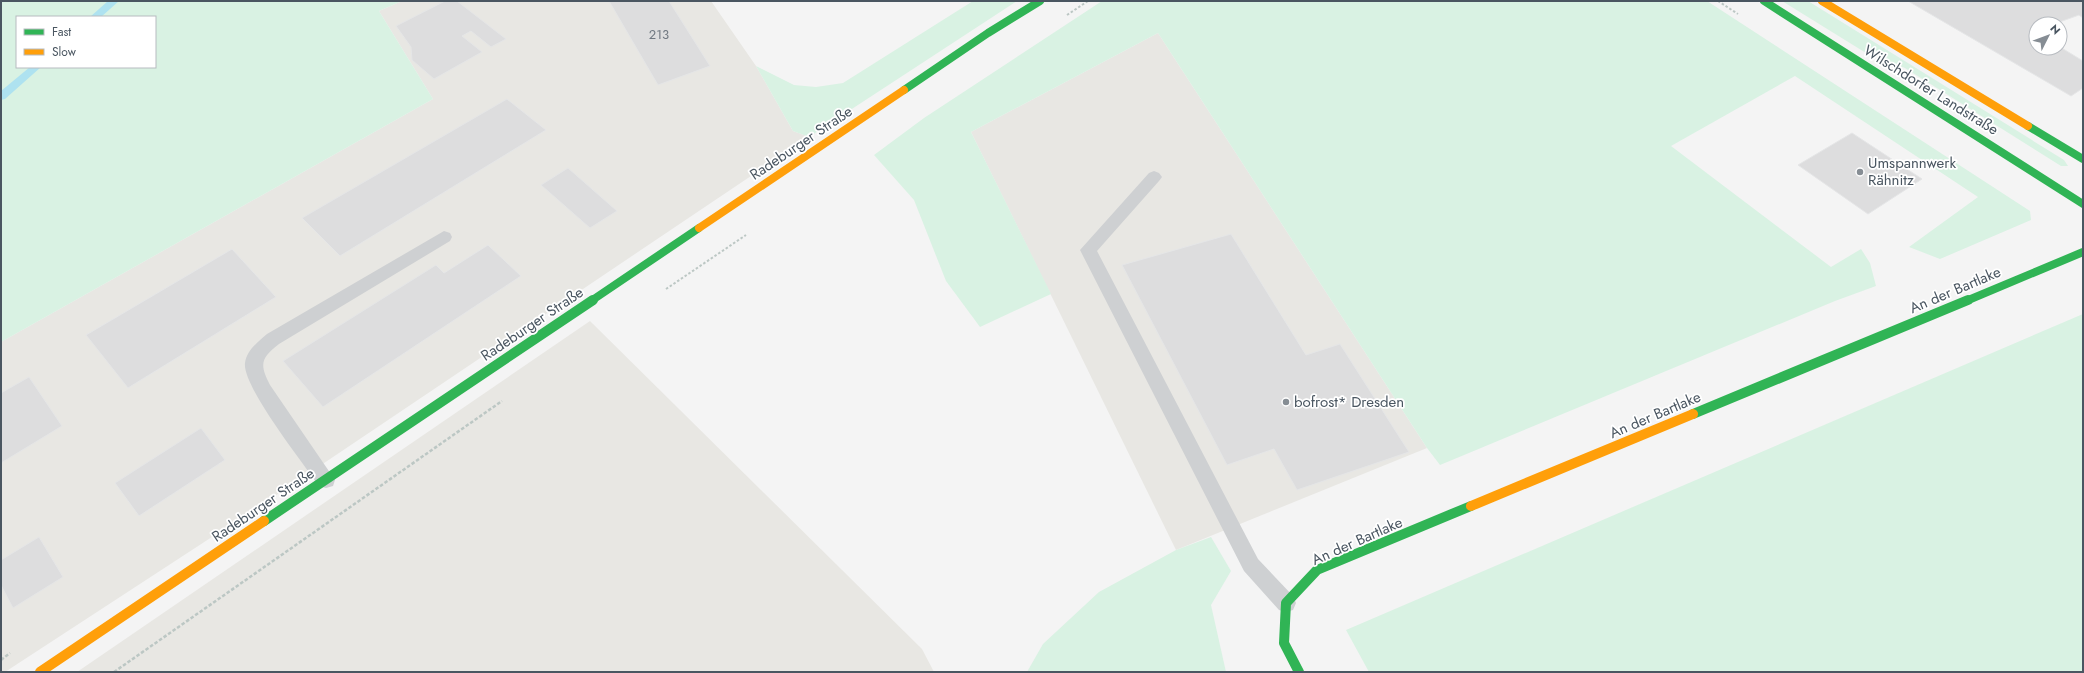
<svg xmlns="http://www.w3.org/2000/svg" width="2084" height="673" viewBox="0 0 2084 673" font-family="Jost,sans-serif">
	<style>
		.commercial { fill: #e8e7e3 }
		.green { fill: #d9f2e3; fill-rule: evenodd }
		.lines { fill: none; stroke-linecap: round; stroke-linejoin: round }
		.stream { fill: #aee2f0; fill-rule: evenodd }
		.building { fill: #ddddde; stroke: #e5e6e7 }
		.path-far1 { stroke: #bcc7c4; stroke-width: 2; stroke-dasharray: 2.5 2; stroke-linecap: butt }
		.path { stroke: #bcc7c4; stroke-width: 2.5; stroke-dasharray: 3.5 2; stroke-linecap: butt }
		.lane { fill: #ced0d2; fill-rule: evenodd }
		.fast-far1 { stroke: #30b455; stroke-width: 8 }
		.fast { stroke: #30b455; stroke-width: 10 }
		.slow-far1 { stroke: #ff9f0a; stroke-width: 8 }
		.slow { stroke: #ff9f0a; stroke-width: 10 }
		.poi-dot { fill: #868d94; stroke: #fff; stroke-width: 1.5 }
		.labels { text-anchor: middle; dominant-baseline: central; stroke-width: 3.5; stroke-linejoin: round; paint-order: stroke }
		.number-label { font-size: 13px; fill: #707881 }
		.street-label { font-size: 15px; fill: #4a5661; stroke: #fff }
		.poi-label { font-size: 15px; fill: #4a5661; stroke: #fff; text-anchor: start }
	</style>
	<rect width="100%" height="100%" fill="#f4f4f4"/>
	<g class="commercial">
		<polygon points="402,1 711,1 756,66 793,131 809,137 281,492 5,672 1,672 1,342 433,99 379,11"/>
		<polygon points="1158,33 1427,448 1176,550 971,132"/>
		<polygon points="590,321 922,649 934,672 77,672"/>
	</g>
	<g class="green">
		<path d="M 1,1 L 402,1 L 379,11 L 433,99 L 1,342 ZM 17,17 L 155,17 L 155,67 L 17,67 Z"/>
		<polygon points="973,1 1017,1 809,137 793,131 756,66 794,85 816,87 843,83"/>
		<polygon points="1102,1 1707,1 2030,211 2031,220 1940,259 1909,247 1978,197 1795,76 1671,146 1831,267 1861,249 1870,263 1876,286 1835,301 1440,465 1427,448 1158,33 971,132 1051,294 980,327 946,281 914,200 874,155 924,118"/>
		<polygon points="1782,1 1808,1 2064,160 2068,166 2061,166 1905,68 1866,53"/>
		<polygon points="2083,314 2083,672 1369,672 1346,630"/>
		<polygon points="1211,537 1231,571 1211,605 1226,672 1027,672 1043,644 1099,592 1176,550"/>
	</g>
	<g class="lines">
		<g class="stream">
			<polygon points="108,1 119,1 101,17 90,17"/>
			<polygon points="30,67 41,67 5,99 1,100 1,91"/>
		</g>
	</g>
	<g class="building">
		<polygon points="445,1 457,1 506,39 491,47 471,31 462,36 482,52 434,79 412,60 411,47 396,26"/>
		<polygon points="609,1 669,1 710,66 658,85"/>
		<polygon points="1908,1 2083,1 2083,18 2079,15 2054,24 2036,24 2036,30 2032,31 2036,33 2036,48 2060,47 2083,61 2083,88 2071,96"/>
		<polygon points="507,99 546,130 340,256 302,218"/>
		<polygon points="1852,133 1922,179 1868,214 1798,165"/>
		<polygon points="568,168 617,211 590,228 541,185"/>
		<polygon points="1231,234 1306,355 1340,344 1409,452 1297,490 1274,449 1227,465 1122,265"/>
		<polygon points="488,245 521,276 323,407 283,361 436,265 444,273"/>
		<polygon points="232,249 276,297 128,388 86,335"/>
		<polygon points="29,377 62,426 1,463 1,393"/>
		<polygon points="201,428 225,460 139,516 115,483"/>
		<polygon points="39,537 63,577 13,608 1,585 1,560"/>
	</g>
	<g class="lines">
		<g class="path-far1">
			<polyline points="1718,1 1738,14"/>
			<polyline points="1067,15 1088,1"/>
			<polyline points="666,289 746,235"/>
		</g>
		<g class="path">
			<polyline points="1,660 10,653"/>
			<polyline points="114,672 502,401"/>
		</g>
		<g class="lane">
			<polygon points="1154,171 1159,173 1162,177 1159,181 1097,251 1258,559 1293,596 1296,603 1293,610 1286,612 1279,610 1244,571 1080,250 1149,173"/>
			<path d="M 444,231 L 450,233 L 452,237 L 450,241 L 279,344 C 261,358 259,364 270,385 L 335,480 L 333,486 L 326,488 L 319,486 C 304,464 242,386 245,363 C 247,350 258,342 267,334 Z"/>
		</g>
		<g class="fast-far1">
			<polyline points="1764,1 2083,204"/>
			<polyline points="904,90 988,33 1040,1"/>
			<polyline points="2028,126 2083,159"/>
			<polyline points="591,301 699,228"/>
			<polyline points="1966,301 2083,252"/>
		</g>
		<g class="fast">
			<polyline points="1693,414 1968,300"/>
			<polyline points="264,521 593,300"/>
			<polyline points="1299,672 1284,643 1286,603 1317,570 1471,506"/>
		</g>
		<g class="slow-far1">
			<polyline points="1822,1 2028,126"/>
			<polyline points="699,228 904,90"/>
		</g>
		<g class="slow">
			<polyline points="1471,506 1693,414"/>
			<polyline points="40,672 264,521"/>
		</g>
	</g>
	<g class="poi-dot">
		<circle cx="1860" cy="172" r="4"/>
		<circle cx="1286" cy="402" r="4"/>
	</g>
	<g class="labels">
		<g class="number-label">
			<text x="659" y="34">213</text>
		</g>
		<g class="street-label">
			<text transform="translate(1931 90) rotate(32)">Wilschdorfer Landstraße</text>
			<text transform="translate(801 143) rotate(-34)">Radeburger Straße</text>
			<text transform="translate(1955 290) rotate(-23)">An der Bartlake</text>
			<text transform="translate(532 324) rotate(-34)">Radeburger Straße</text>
			<text transform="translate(1655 415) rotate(-23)">An der Bartlake</text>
			<text transform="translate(263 505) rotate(-34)">Radeburger Straße</text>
			<text transform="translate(1357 541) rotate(-24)">An der Bartlake</text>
		</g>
		<g class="poi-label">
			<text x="1868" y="163">Umspannwerk<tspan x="1868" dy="17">Rähnitz</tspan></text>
			<text x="1294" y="402">bofrost* Dresden</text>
		</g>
	</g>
	<rect width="2084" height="673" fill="none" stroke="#4a5661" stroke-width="4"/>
	<rect x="16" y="16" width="140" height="52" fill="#ffffff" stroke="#b7bbc0"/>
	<rect x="24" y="29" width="20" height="6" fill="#30b455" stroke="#b7bbc0"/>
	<text x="52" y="36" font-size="12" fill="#4a5661">Fast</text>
	<rect x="24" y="49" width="20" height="6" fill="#ff9f0a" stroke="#b7bbc0"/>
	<text x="52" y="56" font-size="12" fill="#4a5661">Slow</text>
	<g transform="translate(2048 36) rotate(48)"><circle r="19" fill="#ffffff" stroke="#b7bbc0"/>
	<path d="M0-3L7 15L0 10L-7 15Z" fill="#868d94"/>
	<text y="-6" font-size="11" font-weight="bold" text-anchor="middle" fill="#4a5661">N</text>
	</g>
</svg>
